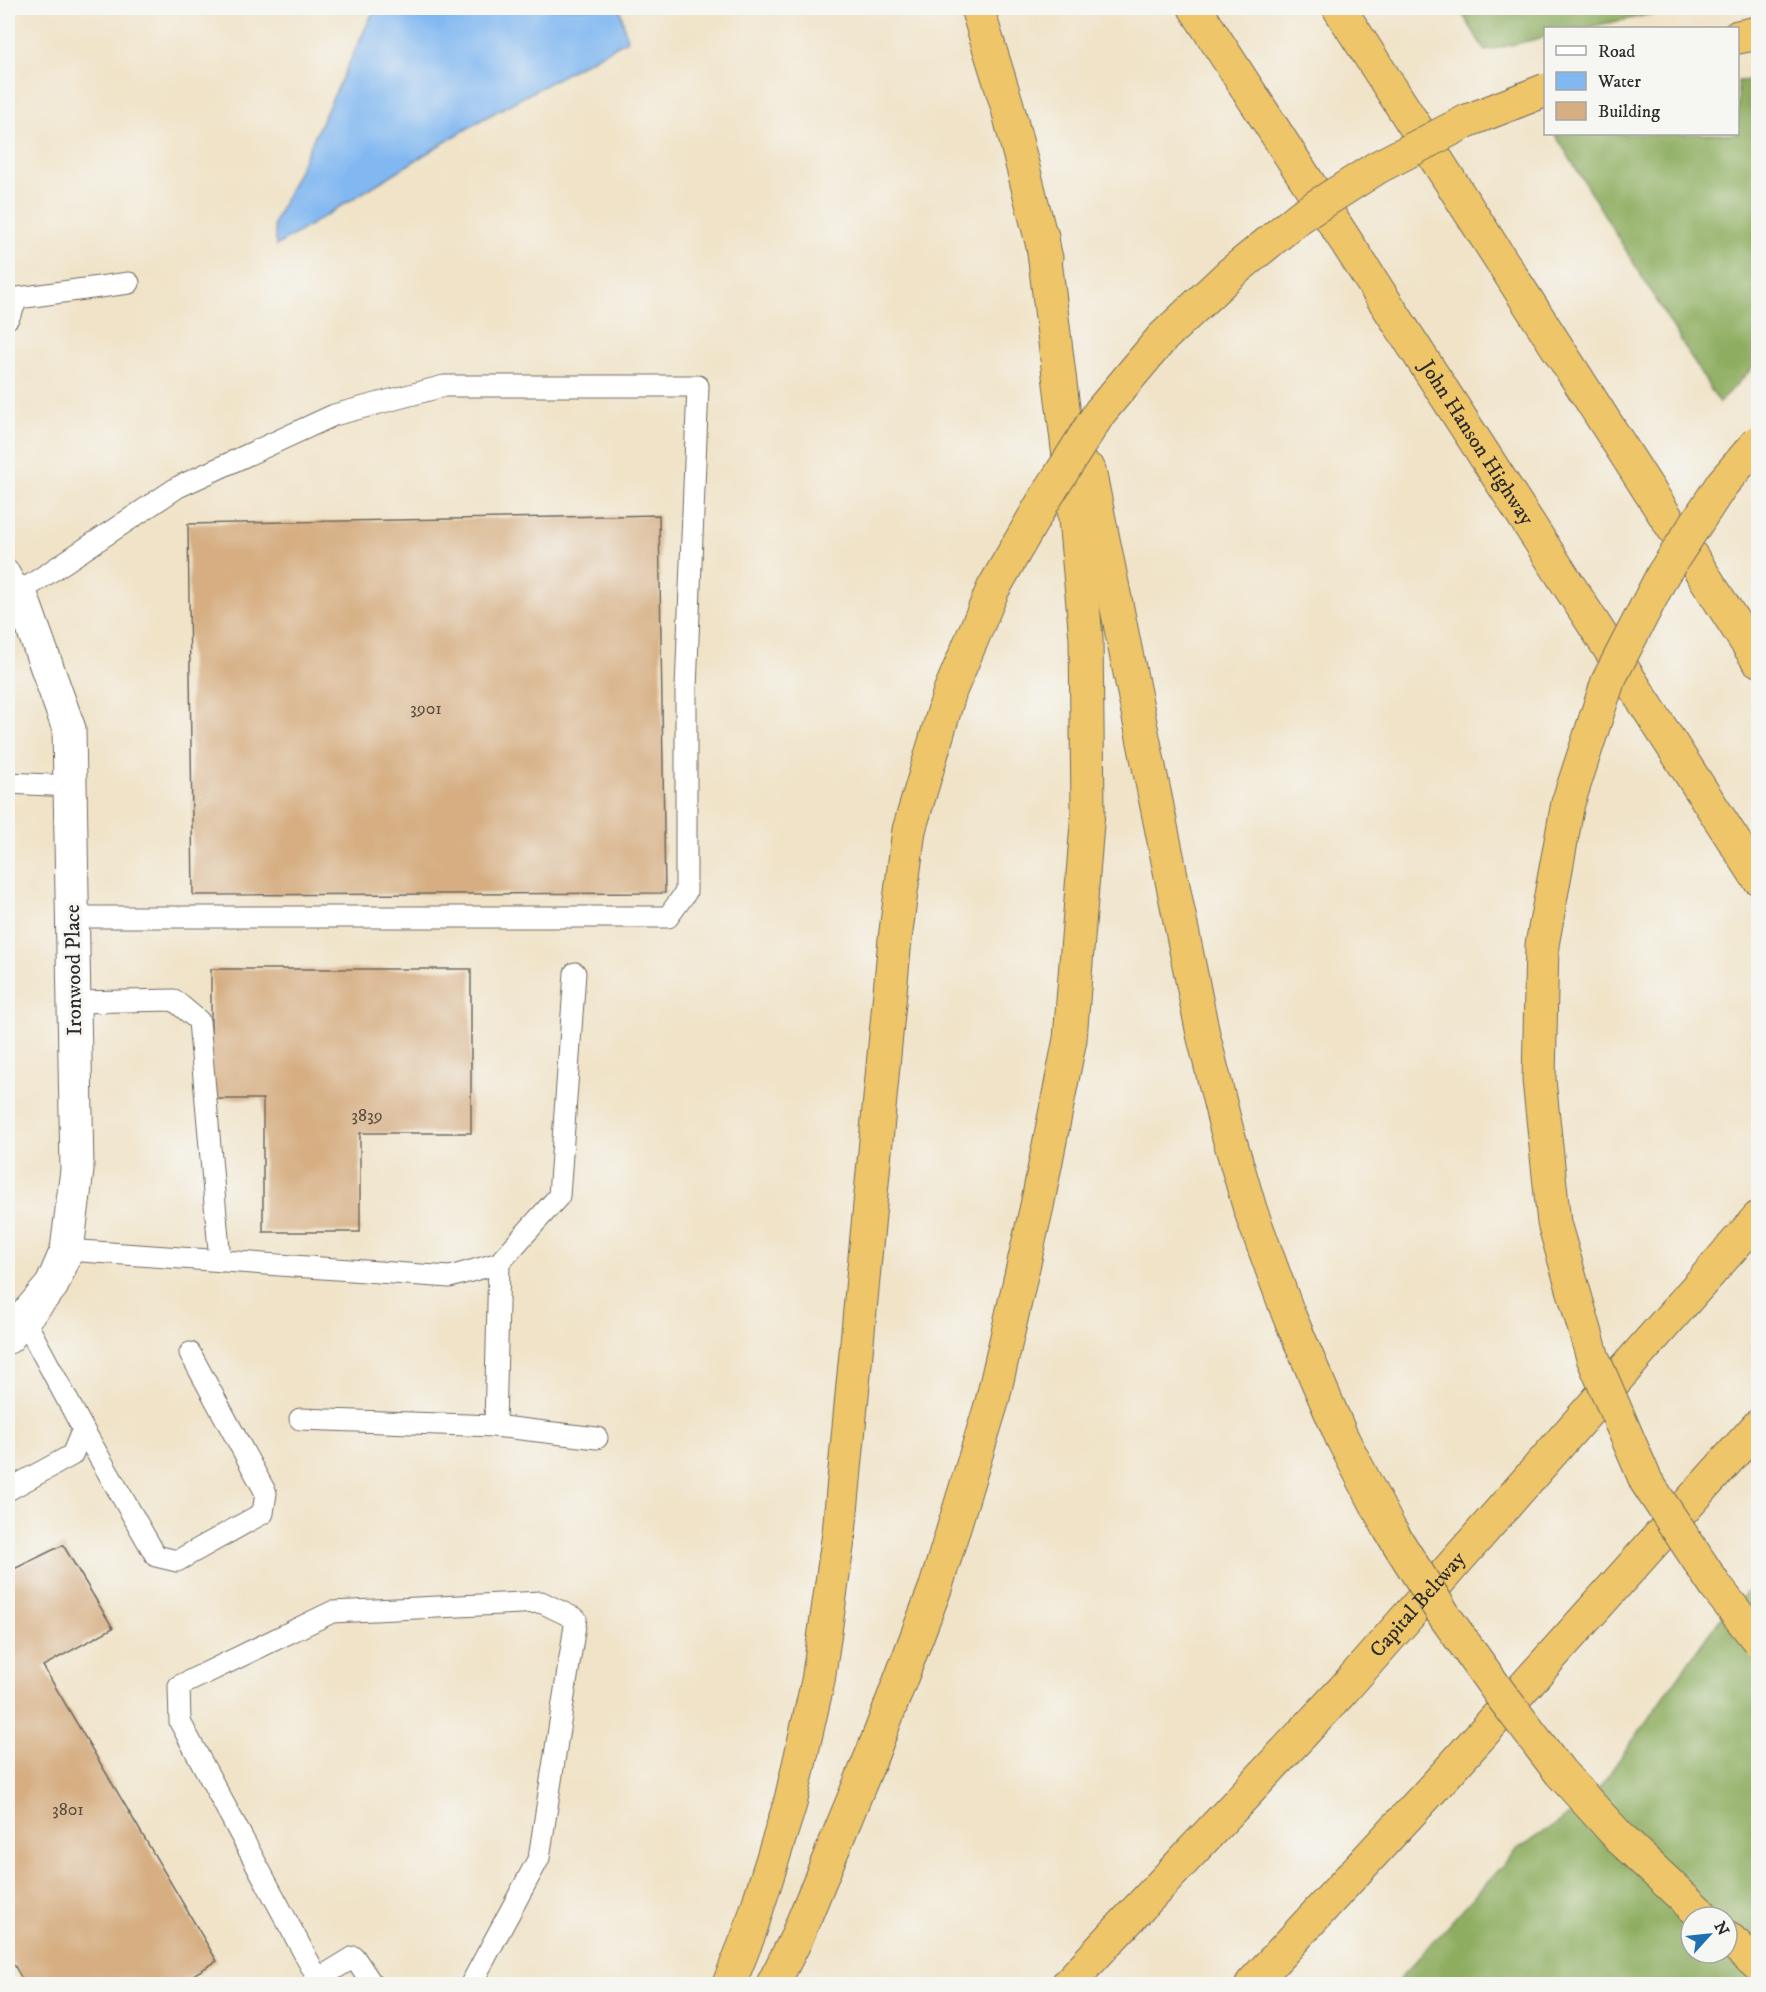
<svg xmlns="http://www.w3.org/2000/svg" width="1766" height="1992" viewBox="0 0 1766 1992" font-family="'IM FELL DW Pica',serif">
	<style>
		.forest { fill: #8ead60; stroke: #5c6c46; stroke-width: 1.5; fill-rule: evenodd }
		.water { fill: #82b8f1; stroke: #56728e; stroke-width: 1.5 }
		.building { fill: #d6ae82 }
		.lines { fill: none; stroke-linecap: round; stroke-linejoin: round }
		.service-casing { stroke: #706b62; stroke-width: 23 }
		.minor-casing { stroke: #706b62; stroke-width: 35 }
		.motorway-casing { stroke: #706b62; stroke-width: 35 }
		.service { stroke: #fff; stroke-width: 21 }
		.minor { stroke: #fff; stroke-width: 33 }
		.motorway { stroke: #eec569; stroke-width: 33 }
		.motorway-bridge-casing { stroke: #706b62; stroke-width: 35; stroke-linecap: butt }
		.motorway-bridge { stroke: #eec569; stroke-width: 33 }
		.labels { text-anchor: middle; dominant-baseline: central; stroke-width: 6; stroke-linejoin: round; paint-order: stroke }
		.number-label { font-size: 18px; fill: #564c41 }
		.street-label { font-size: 21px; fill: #2b2b2b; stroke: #f6f6f2 }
	</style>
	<rect width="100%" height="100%" fill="#f6f6f2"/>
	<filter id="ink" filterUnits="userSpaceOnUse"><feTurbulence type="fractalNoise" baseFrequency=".0167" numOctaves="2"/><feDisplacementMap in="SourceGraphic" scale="12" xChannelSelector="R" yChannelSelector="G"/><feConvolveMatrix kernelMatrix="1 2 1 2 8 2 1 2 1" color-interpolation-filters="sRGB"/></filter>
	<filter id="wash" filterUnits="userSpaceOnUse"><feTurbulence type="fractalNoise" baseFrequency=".008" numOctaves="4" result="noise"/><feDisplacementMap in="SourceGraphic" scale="24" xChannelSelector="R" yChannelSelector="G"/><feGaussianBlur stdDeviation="1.35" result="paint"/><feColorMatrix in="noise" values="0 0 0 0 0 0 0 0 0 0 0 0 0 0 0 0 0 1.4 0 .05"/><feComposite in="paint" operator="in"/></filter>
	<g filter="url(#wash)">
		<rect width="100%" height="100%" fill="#f0e3c8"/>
		<g class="forest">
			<polygon points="1459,8 1681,8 1584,28 1546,28 1545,37 1485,51"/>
			<polygon points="1758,80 1758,362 1719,403 1555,134 1738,134 1738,81"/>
			<path d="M 1758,1580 L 1758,1984 L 1395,1984 L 1516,1850 L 1589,1802 L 1715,1625 ZM 1691,1917 L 1727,1917 L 1727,1953 L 1691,1953 Z"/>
		</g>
		<polygon class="water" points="375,8 620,8 627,40 481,120 276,246 274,223"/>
		<g id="blocks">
			<g class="building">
				<polygon points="659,515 665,893 193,895 188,524"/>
				<polygon points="211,969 471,969 471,1133 360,1133 360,1232 263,1232 263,1099 211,1099"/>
				<polygon points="63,1545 113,1628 43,1666 217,1961 178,1984 25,1984 8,1954 8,1560 14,1569"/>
			</g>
		</g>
	</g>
	<g filter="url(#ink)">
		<use href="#blocks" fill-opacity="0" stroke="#706b62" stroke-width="1.5"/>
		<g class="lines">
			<g class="service-casing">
				<g id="service">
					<polyline points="8,318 18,298 129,283"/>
					<polyline points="8,571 20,592 178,487 334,415 444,386 698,386 686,689 686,892 668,917 73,917"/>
					<polyline points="8,783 70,786"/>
					<polyline points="74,1002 174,1000 199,1021 220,1261"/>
					<polyline points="67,1250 450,1277 499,1263 559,1196 575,973"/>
					<polyline points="300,1419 495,1426 499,1263"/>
					<polyline points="495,1426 597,1438"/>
					<polyline points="83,1429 156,1556 177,1561 263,1513 266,1493 190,1353"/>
					<polyline points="8,1490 72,1455 83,1429 24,1319"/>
					<polyline points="372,1984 354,1957 318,1979 180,1722 179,1686 332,1612 541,1602 576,1619 539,1858 471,1984"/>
				</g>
			</g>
			<g class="minor-casing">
				<polyline id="minor" points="8,1337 52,1285 67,1250 77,1170 69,729 20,592"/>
			</g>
			<g class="motorway-casing">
				<g id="motorway">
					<polyline points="977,8 1007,105 1046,258"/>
					<path id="s1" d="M 1195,8 L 1758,878"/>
					<polyline points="1339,8 1758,660"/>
					<polyline points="1738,37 1758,33"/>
					<polyline points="1089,470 1203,1034 1226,1127 1250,1209 1288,1313 1342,1438"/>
					<polyline points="1727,1937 1758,1965"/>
					<polyline points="729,1984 749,1934 790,1804 818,1681 839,1533 895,939 909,830 928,766"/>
					<polyline points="773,1984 795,1941 873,1752 936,1586 992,1402 1037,1206 1070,1039 1088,811 1086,638 1070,465 1042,236"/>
					<path id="s2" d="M 1068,1984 L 1343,1690 L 1758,1218"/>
					<polyline points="1252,1984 1447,1773 1758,1426"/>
				</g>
			</g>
			<use href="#service" class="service"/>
			<use href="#minor" class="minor"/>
			<use href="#motorway" class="motorway"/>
			<g class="motorway-bridge-casing">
				<g id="motorway-bridge">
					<polyline points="1758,442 1722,484 1663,574 1608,681 1568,803 1542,945 1539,1080 1554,1223 1593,1358 1646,1481 1716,1587 1758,1640"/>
					<polyline points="928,766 950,691 993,589 1043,502 1100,412 1162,338 1230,274 1301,216 1378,167 1467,121 1546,90"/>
					<polyline points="1342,1438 1390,1530 1446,1618 1501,1695 1560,1772 1623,1841 1704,1917"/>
				</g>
			</g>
			<use href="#motorway-bridge" class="motorway-bridge"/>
		</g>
	</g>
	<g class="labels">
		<g class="number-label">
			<text x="426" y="709">3901</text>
			<text x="367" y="1116">3839</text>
			<text x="68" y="1810">3801</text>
		</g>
		<g class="street-label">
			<text stroke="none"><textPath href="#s1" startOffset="518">John Hanson Highway</textPath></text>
			<text transform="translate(74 970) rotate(-91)">Ironwood Place</text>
			<text stroke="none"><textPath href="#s2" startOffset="516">Capital Beltway</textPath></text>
		</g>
	</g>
	<rect width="1766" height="1992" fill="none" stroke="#f6f6f2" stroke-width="30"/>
	<rect x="1544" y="27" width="195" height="108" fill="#f6f6f2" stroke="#a5a5a2" stroke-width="1.5"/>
	<rect x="1556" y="46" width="30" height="9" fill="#ffffff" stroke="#a5a5a2" stroke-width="1.5"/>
	<text x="1598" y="57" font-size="18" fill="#2b2b2b">Road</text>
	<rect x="1556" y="72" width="30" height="18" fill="#82b8f1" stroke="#a5a5a2" stroke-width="1.5"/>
	<text x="1598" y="87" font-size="18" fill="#2b2b2b">Water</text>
	<rect x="1556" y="102" width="30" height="18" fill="#d6ae82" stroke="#a5a5a2" stroke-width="1.5"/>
	<text x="1598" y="117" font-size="18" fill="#2b2b2b">Building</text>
	<g transform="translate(1709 1935) rotate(63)"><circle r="28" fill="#f6f6f2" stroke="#a5a5a2" stroke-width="1.5"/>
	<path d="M0-4.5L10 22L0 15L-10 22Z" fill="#1f6fb2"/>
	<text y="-9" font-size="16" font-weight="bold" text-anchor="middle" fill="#2b2b2b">N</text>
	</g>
</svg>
